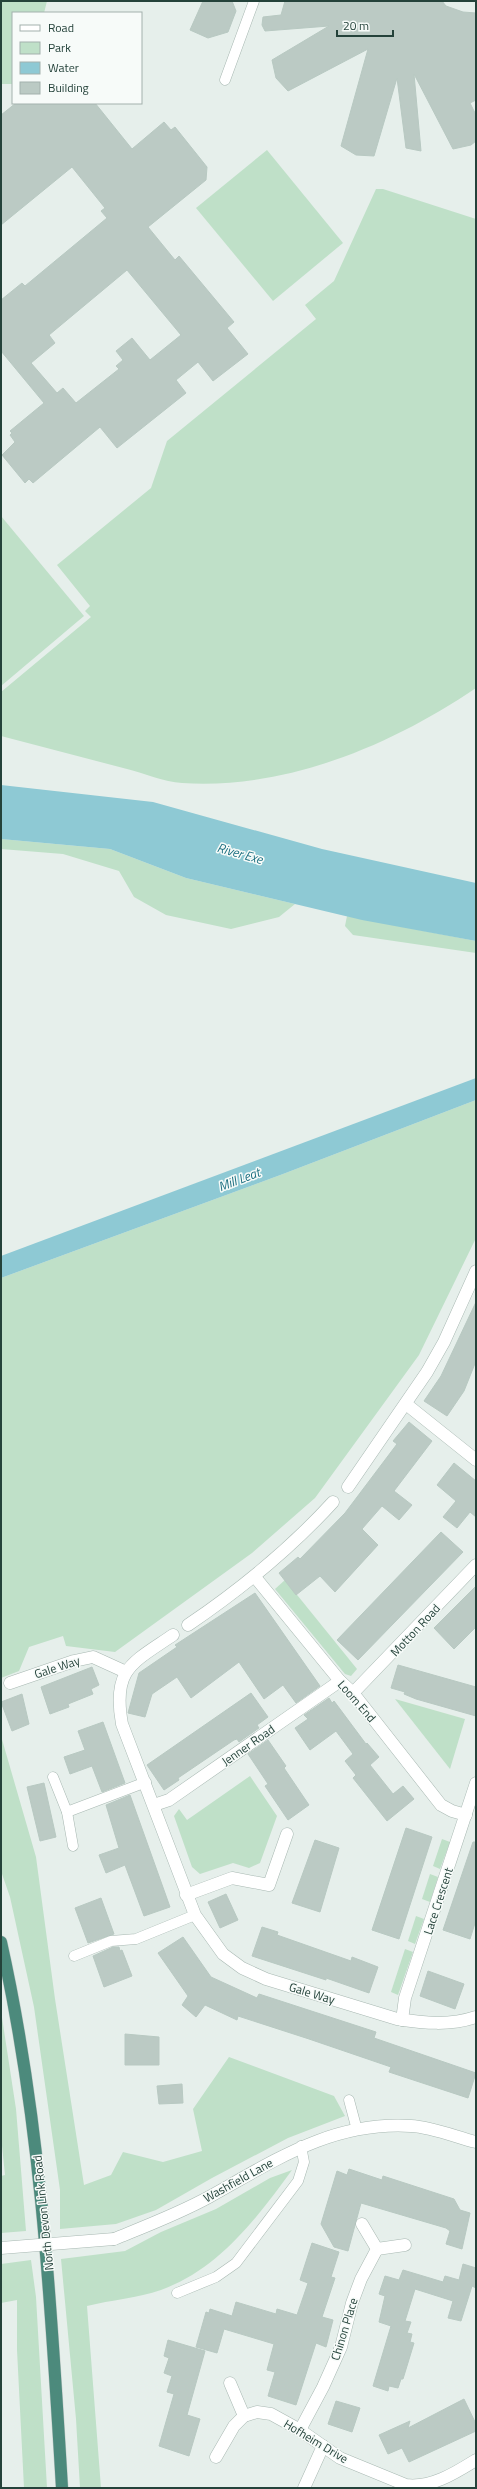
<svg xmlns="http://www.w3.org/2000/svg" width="477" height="2489" viewBox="0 0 477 2489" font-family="'Titillium Web',sans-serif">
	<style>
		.green { fill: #bfe0c8 }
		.water { fill: #8ec9d4 }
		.building { fill: #bbcac4; stroke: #b8c9c2; fill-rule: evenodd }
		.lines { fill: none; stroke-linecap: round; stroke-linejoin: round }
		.service-casing { stroke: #a8b8b2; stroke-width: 11 }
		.minor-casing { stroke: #a8b8b2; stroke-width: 13 }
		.trunk-casing { stroke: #c2cac8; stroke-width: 13 }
		.service { stroke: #fff; stroke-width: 10 }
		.minor { stroke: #fff; stroke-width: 12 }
		.trunk { stroke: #4c8a7c; stroke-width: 12 }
		.minor-bridge-casing { stroke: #a8b8b2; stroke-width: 13; stroke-linecap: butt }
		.minor-bridge { stroke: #fff; stroke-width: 12 }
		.labels { text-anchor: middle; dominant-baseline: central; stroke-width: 3; stroke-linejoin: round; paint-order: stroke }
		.street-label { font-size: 12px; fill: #24423a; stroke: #f7fbf9 }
		.water-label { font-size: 13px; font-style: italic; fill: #1c6f80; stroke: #f7fbf9 }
	</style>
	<rect width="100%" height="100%" fill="#e6efeb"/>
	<g class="green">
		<polygon points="1,1 47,1 44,13 13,13 13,84 1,84"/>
		<polygon points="267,150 343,243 273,301 196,208"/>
		<path d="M 376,189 L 383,189 L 476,219 L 476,688 C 392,745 286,790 182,783 C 164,782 144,773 127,769 C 85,758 43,747 1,736 L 1,692 L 91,617 L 85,611 L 90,606 L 57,565 L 151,488 L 167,441 L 316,319 L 305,305 L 334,281 Z"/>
		<polygon points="1,516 84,616 1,686"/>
		<polygon points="1,839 110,849 186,878 295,904 279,917 231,929 166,915 134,897 119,871 63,854 1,849"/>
		<polygon points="347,916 476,941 476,953 353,935 345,926"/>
		<polygon points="476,1100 476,1238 419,1355 315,1498 252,1553 115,1652 66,1646 63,1636 29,1647 19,1671 1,1678 1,1278 283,1174"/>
		<polygon points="285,1580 357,1669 351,1676 345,1674 275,1589"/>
		<polygon points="395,1699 465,1719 450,1769"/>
		<polygon points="1,1736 36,1857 55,1999 84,2185 111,2175 123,2152 163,2162 202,2151 193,2109 229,2057 334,2096 345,2116 288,2138 212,2178 156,2210 116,2224 60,2229 60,2190 34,2007 10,1897 1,1871"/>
		<polygon points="250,1776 277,1816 260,1863 249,1868 233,1863 200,1874 192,1867 174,1816 179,1809 187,1820"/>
		<polygon points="442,1839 450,1842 440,1869 433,1866"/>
		<polygon points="430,1874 438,1877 430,1902 422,1899"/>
		<polygon points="416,1916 424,1919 415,1944 408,1941"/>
		<polygon points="405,1949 413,1952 398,1995 391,1992"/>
		<polygon points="1,2011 16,2109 26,2231 1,2233 1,2176 5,2175 1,2136"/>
		<path d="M 292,2170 C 257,2218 219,2269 161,2290 C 138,2298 111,2300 87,2306 L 101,2488 L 80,2488 L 76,2419 L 61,2259 L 125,2251 L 161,2232 L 216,2209 L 270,2178 Z"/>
		<polygon points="31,2260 36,2297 47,2488 24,2488 17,2350 17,2300 1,2303 1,2264"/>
	</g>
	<g class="water">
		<polygon points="1,785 153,802 322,849 476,883 476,941 362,920 186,878 110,849 1,839"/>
		<polygon points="476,1078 476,1100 283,1174 1,1278 1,1256"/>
	</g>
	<g class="building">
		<polygon points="203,1 232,1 236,11 228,32 208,38 190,30"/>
		<polygon points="285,1 442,1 446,6 463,12 476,13 476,100 470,103 476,115 476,141 471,145 453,149 414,74 421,151 406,148 397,78 374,156 356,155 341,146 368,49 288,91 276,78 272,60 329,26 265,31 262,25 263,17 281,15"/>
		<path d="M 16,103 L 95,103 L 132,149 L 164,122 L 171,130 L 175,127 L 207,167 L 206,180 L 148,227 L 175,260 L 179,256 L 234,322 L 227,328 L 248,354 L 213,381 L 198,362 L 176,380 L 186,393 L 117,448 L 100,427 L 33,483 L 29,479 L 25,483 L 2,455 L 15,442 L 10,435 L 12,433 L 10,431 L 44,403 L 1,351 L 1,300 L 22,283 L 25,286 L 107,218 L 101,211 L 105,208 L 72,167 L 1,225 L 1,115 ZM 127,270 L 181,335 L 150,360 L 132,338 L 116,351 L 123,360 L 116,366 L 119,369 L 76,403 L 63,388 L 57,393 L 31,363 L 55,343 L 49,335 Z"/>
		<polygon points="476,1302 476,1361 464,1391 447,1416 424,1401 441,1376"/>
		<polygon points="409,1422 432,1441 394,1491 412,1505 399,1520 382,1506 362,1529 378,1545 335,1592 320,1576 296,1595 279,1573 298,1557 300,1559 345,1513 397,1444 393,1441"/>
		<polygon points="454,1463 476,1481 476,1517 470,1512 457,1528 443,1517 456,1501 437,1485"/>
		<polygon points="441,1532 463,1552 358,1660 337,1640"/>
		<polygon points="476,1586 476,1627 454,1649 434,1628"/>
		<polygon points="255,1593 320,1686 296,1703 283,1685 264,1699 239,1662 191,1698 177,1677 152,1694 145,1717 128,1713 139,1673 177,1647 175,1645"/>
		<polygon points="398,1665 476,1687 476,1716 416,1699 404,1694 405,1692 391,1688"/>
		<polygon points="92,1667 99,1685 91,1689 93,1694 68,1704 69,1707 50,1714 41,1687"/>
		<polygon points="251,1693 268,1717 257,1725 259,1728 239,1742 237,1739 234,1740 178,1778 179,1780 164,1790 147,1765"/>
		<polygon points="22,1694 29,1724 12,1731 1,1702"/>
		<polygon points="329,1698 332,1703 334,1701 366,1744 367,1743 379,1757 370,1765 393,1794 403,1786 414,1799 387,1821 353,1778 356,1775 345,1761 353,1754 336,1731 310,1750 295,1728 308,1719 304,1715"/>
		<polygon points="103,1722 125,1783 102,1792 92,1766 70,1774 64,1757 85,1750 78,1731"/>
		<polygon points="268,1740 286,1766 284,1768 309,1805 288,1820 265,1786 268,1784 248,1754"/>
		<polygon points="44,1783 56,1837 40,1841 27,1787"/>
		<polygon points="130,1795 170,1907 144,1916 125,1865 106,1873 99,1855 119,1848 106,1805"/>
		<polygon points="406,1828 432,1837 399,1939 372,1930"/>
		<polygon points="315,1840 339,1848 320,1912 292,1903"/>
		<polygon points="473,1842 476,1842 476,1920 470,1939 443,1930"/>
		<polygon points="226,1894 238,1920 220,1928 208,1902"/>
		<polygon points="101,1898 114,1934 88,1943 75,1908"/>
		<polygon points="262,1927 278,1932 277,1935 351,1961 352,1957 378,1967 369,1993 326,1978 326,1980 252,1956"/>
		<polygon points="183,1937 211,1977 257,1998 259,1994 376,2032 374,2038 476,2073 468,2098 389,2072 391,2067 309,2039 238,2016 237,2020 205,2005 196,2017 182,2005 188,1996 158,1953"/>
		<polygon points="113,1947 119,1947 120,1951 122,1950 132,1976 104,1987 93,1956"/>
		<polygon points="428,1971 464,1984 455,2009 420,1996"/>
		<polygon points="125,2034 159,2037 159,2065 125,2065"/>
		<polygon points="182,2084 183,2103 159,2104 157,2086"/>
		<polygon points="349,2169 382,2180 383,2176 454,2199 460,2210 470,2213 462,2249 446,2244 450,2231 446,2228 361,2203 348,2251 334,2247 321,2224 337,2171 347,2175"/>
		<polygon points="312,2243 339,2252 331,2277 335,2278 322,2317 333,2320 326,2347 316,2343 296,2405 268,2396 275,2372 267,2370 274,2344 224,2329 217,2353 196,2347 206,2312 209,2313 210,2309 232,2316 236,2302 276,2314 277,2309 297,2315 308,2283 300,2280"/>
		<polygon points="463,2264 476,2268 476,2288 472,2286 461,2321 448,2318 453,2301 415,2289 405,2321 411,2322 407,2333 412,2334 410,2342 414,2343 403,2379 401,2379 398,2388 389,2386 388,2391 373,2386 391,2326 379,2322 385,2296 379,2294 385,2276 399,2280 403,2270 443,2282 445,2276 459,2280"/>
		<polygon points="168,2340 205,2351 187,2415 200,2419 189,2456 159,2446 174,2394 167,2392 172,2376 164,2373 169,2358 164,2356"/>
		<polygon points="464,2399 476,2424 476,2431 409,2462 402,2448 388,2454 379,2435 410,2421 408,2428"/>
		<polygon points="336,2401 360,2408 352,2432 328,2424"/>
	</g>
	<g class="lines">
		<g class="service-casing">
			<g id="service">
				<polyline points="225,80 254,1"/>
				<polyline points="53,1777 67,1812 146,1782"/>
				<polyline points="67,1812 73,1846"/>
				<polyline points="74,1956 111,1941 136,1939 195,1915"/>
				<polyline points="349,2100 357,2130"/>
				<polyline points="177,2293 216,2277 236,2263 298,2181 304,2162 301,2146"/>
			</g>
		</g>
		<g class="minor-casing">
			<g id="minor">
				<polyline points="406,1404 476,1460"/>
				<polyline points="348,1487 427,1372 444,1342 476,1271"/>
				<polyline points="255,1577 340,1681 353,1693 441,1805 452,1811 466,1815"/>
				<path d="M 188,1625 C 241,1589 290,1549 333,1502"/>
				<path d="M 173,1635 C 132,1663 112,1669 122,1724 L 195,1915 L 223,1954 L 242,1968 L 266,1979 L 397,2019 C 424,2023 449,2026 476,2017"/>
				<polyline points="10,1683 74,1661 93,1657 126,1672"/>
				<polyline points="353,1693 476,1565"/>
				<polyline points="154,1805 169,1800 340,1681"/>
				<polyline points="186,1895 232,1878 269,1885 287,1834"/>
				<polyline points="402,2020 405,1998 476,1783"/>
				<path d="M 114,2239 C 146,2226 178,2214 209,2197 C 274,2161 332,2121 411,2126 C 432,2127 456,2137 476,2142"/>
				<polyline points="377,2249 405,2245"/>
				<polyline points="230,2383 244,2416"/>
				<polyline points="300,2430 323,2387 341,2347 352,2303 361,2279 377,2249 362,2224"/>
				<path d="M 216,2457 L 234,2426 L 244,2416 L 257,2412 L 271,2414 L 300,2430 L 340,2458 L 406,2485 C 432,2488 455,2473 476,2460"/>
				<polyline points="304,2488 323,2446"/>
			</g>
		</g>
		<g class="trunk-casing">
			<path id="trunk" d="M 1,1942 C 41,2121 51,2305 62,2488"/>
		</g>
		<use href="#service" class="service"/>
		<use href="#minor" class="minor"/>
		<use href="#trunk" class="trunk"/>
		<g class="minor-bridge-casing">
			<polyline id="minor-bridge" points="1,2248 114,2239"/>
		</g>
		<use href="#minor-bridge" class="minor-bridge"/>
	</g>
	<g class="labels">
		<g class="street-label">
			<text transform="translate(415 1630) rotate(-47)">Motton Road</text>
			<text transform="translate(57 1667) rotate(-18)">Gale Way</text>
			<text transform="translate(357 1701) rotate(49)">Loom End</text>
			<text transform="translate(248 1745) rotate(-35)">Jenner Road</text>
			<text transform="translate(438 1901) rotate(-72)">Lace Crescent</text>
			<text transform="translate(312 1993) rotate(17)">Gale Way</text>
			<text transform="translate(238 2180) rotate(-29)">Washfield Lane</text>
			<text transform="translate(43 2213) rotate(-96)">North Devon Link Road</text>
			<text transform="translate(344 2329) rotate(-73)">Chinon Place</text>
			<text transform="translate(316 2441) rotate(31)">Hofheim Drive</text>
		</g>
		<g class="water-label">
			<text transform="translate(240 853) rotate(16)">River Exe</text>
			<text transform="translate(239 1179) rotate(-21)">Mill Leat</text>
		</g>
	</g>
	<rect width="477" height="2489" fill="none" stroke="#24423a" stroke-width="4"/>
	<rect x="12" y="12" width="130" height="92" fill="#f7fbf9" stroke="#a3b1ad"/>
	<rect x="20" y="25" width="20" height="6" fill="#ffffff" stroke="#a3b1ad"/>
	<text x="48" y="32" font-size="12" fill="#24423a">Road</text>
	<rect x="20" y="42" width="20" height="12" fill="#bfe0c8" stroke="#a3b1ad"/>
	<text x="48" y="52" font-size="12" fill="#24423a">Park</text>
	<rect x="20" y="62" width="20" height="12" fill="#8ec9d4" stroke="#a3b1ad"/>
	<text x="48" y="72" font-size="12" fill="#24423a">Water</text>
	<rect x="20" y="82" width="20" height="12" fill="#bbcac4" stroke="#a3b1ad"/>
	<text x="48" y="92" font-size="12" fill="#24423a">Building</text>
	<path d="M337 30v6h56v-6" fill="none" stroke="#24423a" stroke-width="2"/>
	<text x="343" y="30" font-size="12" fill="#24423a" stroke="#f7fbf9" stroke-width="3" paint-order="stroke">20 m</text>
</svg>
